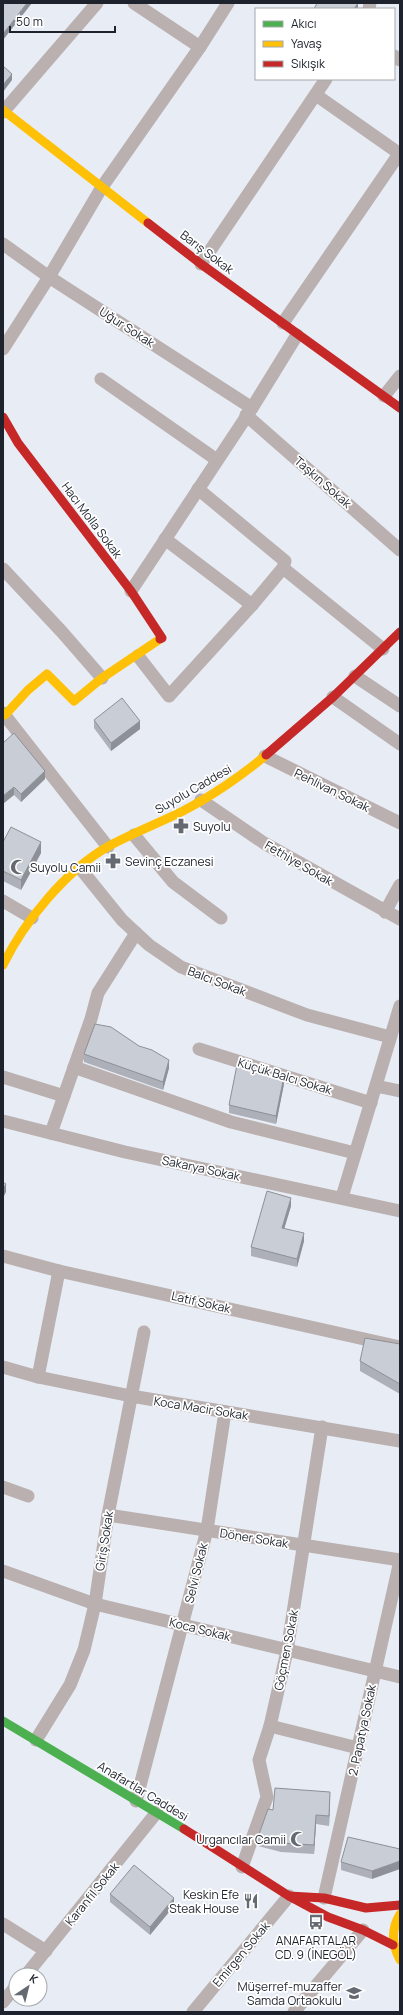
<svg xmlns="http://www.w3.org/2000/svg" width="403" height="2015" viewBox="0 0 403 2015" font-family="Manrope,sans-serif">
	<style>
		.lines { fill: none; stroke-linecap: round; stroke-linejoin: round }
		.street { stroke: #b9b0af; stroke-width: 13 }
		.fast { stroke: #4caf50; stroke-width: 9 }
		.slow { stroke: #ffc107; stroke-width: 9 }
		.jam { stroke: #c62828; stroke-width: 9 }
		.wall { fill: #adb0b8 }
		.shaded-wall { fill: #8d9096 }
		.building { fill: #c9cdd6; stroke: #8d9096 }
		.labels { text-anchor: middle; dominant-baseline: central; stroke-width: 3.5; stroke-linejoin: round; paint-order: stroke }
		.street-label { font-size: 12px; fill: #1d222c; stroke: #fff }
		.poi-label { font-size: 12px; fill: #1d222c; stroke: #fff; text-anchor: start }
	</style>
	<rect width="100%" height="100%" fill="#e8ecf5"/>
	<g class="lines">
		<g class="street">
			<polyline points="134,3 200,47"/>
			<polyline points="369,9 370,3"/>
			<polyline points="394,56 400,60"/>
			<polyline points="316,95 400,154"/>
			<polyline points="3,112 97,3"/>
			<polyline points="3,244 49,277 252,408"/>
			<polyline points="201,264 326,79"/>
			<polyline points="283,323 399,154"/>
			<polyline points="3,349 49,277 102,187 200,47 228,3"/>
			<polyline points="101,379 217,460"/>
			<polyline points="384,396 400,376"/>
			<polyline points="246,415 400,550"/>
			<polyline points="165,539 252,605"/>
			<polyline points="283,568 383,649"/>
			<polyline points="3,569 62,632 102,678"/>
			<polyline points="131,591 252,408 297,335"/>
			<polyline points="138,656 169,696 252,605 283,568 285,561 198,489"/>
			<polyline points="355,676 400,706"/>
			<polyline points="333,697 400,744"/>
			<polyline points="3,713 108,847"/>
			<polyline points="265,756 400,823"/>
			<polyline points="201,800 264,843 400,919"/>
			<polyline points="134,835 173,882 221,918"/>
			<polyline points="80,868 122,920 149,945 181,967 307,1015 390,1037"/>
			<polyline points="3,901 32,918"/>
			<polyline points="385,912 400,885"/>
			<polyline points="199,1049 371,1103"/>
			<polyline points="74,1067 231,1122 355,1153"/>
			<polyline points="3,1077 64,1096"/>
			<polyline points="376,1086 400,1091"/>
			<polyline points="3,1121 125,1152 400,1211"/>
			<polyline points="51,1133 91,1019 98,993 136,933"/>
			<polyline points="342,1197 400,1006"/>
			<polyline points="3,1256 59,1271 400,1347"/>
			<polyline points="3,1367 38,1377 131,1396 400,1441"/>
			<polyline points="38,1377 59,1271"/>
			<polyline points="3,1487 28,1496"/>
			<polyline points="108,1515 400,1560"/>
			<polyline points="3,1571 95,1604 400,1677"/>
			<polyline points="270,1726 358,1748"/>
			<polyline points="36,1740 70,1685 84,1650 95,1604 108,1515 144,1332"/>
			<polyline points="136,1801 207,1530 225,1412"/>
			<polyline points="242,1867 267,1797 259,1760 270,1726 287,1651 322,1427"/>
			<polyline points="324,1898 400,1561"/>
			<polyline points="3,1924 46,1951"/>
			<polyline points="26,1975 157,1812"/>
			<polyline points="3,2002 16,1986"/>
			<polyline points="193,2012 289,1896"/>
			<polyline points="294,2012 363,1930"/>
		</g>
		<polyline class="fast" points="3,1721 184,1829"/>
		<g class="slow">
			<polyline points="3,110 148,223"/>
			<polyline points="5,715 28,690 47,674 74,701 102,678 160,639"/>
			<path d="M 3,965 C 24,922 66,870 109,846 C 133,833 159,823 183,811 C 210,797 243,775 266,755"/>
			<path d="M 400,1914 C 391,1929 392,1945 400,1960"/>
		</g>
		<g class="jam">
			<polyline points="148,223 201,264 400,408"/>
			<polyline points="3,417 18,443 131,591 162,638 160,639"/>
			<polyline points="266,755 333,697 400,632"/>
			<polyline points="184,1829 289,1896"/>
			<polyline points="393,1945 363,1930 328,1917 289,1896 324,1898 366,1908 400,1905"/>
		</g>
	</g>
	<g class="wall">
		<polygon points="94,720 140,729 111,751 94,728"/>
		<polygon points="3,743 45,779 21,802 14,795"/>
		<polygon points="3,842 41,853 21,890 3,881"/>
		<polygon points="139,1046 169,1068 163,1090 84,1062 84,1054"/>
		<polygon points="284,1084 276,1124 229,1113 229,1105"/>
		<polygon points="291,1206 284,1229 304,1241 297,1267 251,1256 251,1247"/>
		<polygon points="400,1344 400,1394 360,1371 360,1361"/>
		<polygon points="330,1801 329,1826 316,1824 314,1854 281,1852 258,1846 258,1837 273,1810"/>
		<polygon points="400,1849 372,1879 341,1870 341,1862"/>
		<polygon points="110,1894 174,1906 150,1935 110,1902"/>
	</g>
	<g class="shaded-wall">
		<polygon points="27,3 32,3 3,40 3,34"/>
		<polygon points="358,3 358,9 354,9"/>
		<polygon points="12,74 12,80 3,92 3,85"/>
		<polygon points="140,721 140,729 111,751 111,743"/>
		<polygon points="45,771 45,779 21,802 21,794"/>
		<polygon points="14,787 14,795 3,804 3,796"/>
		<polygon points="41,842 41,853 21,890 21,880"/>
		<polygon points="169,1060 169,1068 163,1090 163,1082"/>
		<polygon points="284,1076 284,1084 276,1124 276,1116"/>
		<polygon points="6,1184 6,1192 3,1198 3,1189"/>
		<polygon points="291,1198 291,1206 282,1236 282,1228"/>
		<polygon points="304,1233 304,1241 297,1267 297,1259"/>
		<polygon points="330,1792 330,1801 329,1826 329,1816"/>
		<polygon points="316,1815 316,1824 314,1854 314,1845"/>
		<polygon points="400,1861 400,1869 372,1879 372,1871"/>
		<polygon points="174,1898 174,1906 150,1935 150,1927"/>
	</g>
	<g class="building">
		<polygon points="3,3 27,3 3,34"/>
		<polygon points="317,3 358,3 354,9 314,9"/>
		<polygon points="3,66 12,74 3,85"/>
		<polygon points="122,698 140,721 111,743 94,720"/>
		<polygon points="14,733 45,771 21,794 14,787 3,796 3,743"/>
		<polygon points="11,827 41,842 21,880 3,871 3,842"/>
		<polygon points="95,1024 111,1027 139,1046 152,1050 169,1060 163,1082 84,1054"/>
		<polygon points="237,1065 284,1076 276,1116 229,1105"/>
		<polygon points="3,1182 6,1184 3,1189"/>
		<polygon points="267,1191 291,1198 282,1228 304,1233 297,1259 251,1247"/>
		<polygon points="365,1338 400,1344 400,1384 360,1361"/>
		<polygon points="275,1788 330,1792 329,1816 316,1815 314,1845 281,1843 258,1837 268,1809 273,1810"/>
		<polygon points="348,1837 400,1849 400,1861 372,1871 341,1862"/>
		<polygon points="134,1865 174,1898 150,1927 110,1894"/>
	</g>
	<defs>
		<g id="pharmacy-bare" transform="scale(1.2)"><path d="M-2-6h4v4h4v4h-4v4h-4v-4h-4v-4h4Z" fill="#646972" stroke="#fff" stroke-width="2.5" paint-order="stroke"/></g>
		<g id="mosque-bare" transform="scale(1.2)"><path d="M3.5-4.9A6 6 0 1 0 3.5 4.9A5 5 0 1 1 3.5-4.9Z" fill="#646972" stroke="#fff" stroke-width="2.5" paint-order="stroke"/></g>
		<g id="restaurant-bare" transform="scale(1.2)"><path d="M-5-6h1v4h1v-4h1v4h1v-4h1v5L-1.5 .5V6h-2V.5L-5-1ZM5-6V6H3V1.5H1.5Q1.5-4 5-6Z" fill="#646972" stroke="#fff" stroke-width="2.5" paint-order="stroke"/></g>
		<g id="bus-bare" transform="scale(1.2)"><path d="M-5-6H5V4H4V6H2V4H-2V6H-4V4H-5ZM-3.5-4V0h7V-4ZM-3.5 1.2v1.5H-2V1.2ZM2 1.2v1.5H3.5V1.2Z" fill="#646972" stroke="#fff" stroke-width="2.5" paint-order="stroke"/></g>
		<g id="school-bare" transform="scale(1.2)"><path d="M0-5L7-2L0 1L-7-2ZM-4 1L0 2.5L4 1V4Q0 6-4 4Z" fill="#646972" stroke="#fff" stroke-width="2.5" paint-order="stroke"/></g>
	</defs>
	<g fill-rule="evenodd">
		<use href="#pharmacy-bare" x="181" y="826"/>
		<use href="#pharmacy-bare" x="113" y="861"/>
		<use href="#mosque-bare" x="18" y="867"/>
		<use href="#mosque-bare" x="298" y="1839"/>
		<use href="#restaurant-bare" x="251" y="1901"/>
		<use href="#bus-bare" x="316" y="1922"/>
		<use href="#school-bare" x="354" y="1993"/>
	</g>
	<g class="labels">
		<g class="street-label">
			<text transform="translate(207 252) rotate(37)">Barış Sokak</text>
			<text transform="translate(127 327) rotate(33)">Uğur Sokak</text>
			<text transform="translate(323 482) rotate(41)">Taşkın Sokak</text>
			<text transform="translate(92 520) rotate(53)">Hacı Molla Sokak</text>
			<text transform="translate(193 789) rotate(-30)">Suyolu Caddesi</text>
			<text transform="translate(332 790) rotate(26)">Pehlivan Sokak</text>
			<text transform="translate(299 863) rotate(30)">Fethiye Sokak</text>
			<text transform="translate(217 981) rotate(21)">Balcı Sokak</text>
			<text transform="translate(285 1076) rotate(17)">Küçük Balcı Sokak</text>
			<text transform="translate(201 1168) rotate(12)">Sakarya Sokak</text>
			<text transform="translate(201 1302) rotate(13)">Latif Sokak</text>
			<text transform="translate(201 1408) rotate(9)">Koca Macir Sokak</text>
			<text transform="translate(254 1538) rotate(9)">Döner Sokak</text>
			<text transform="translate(104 1541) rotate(-81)">Giriş Sokak</text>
			<text transform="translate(196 1573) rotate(-76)">Selvi Sokak</text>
			<text transform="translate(200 1629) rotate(14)">Koca Sokak</text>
			<text transform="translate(286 1650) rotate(-79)">Göçmen Sokak</text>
			<text transform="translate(362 1730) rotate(-78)">2. Papatya Sokak</text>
			<text transform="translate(143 1791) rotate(31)">Anafartlar Caddesi</text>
			<text transform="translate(92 1894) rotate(-51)">Karanfil Sokak</text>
			<text transform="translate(241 1954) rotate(-50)">Emirgen Sokak</text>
		</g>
		<g class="poi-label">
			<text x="193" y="826">Suyolu</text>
			<text x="125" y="861">Sevinç Eczanesi</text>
			<text x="30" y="867">Suyolu Camii</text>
			<text x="286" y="1839" text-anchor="end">Urgancılar Camii</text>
			<text x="239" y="1894" text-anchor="end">Keskin Efe<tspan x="239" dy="14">Steak House</tspan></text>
			<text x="316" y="1940" text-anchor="middle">ANAFARTALAR<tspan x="316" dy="14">CD. 9 (İNEGÖL)</tspan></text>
			<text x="342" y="1986" text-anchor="end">Müşerref-muzaffer<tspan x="342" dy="14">Samda Ortaokulu</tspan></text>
		</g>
	</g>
	<rect width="403" height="2015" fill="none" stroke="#1d222c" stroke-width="8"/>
	<rect x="255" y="8" width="140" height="72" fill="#ffffff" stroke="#a5a7ab"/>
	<rect x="263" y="21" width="20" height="6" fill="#4caf50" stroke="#a5a7ab"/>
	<text x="291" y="28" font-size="12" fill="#1d222c">Akıcı</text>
	<rect x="263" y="41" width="20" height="6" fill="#ffc107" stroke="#a5a7ab"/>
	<text x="291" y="48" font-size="12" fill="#1d222c">Yavaş</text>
	<rect x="263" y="61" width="20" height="6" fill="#c62828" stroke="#a5a7ab"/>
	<text x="291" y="68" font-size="12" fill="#1d222c">Sıkışık</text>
	<g transform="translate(28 1987) rotate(35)"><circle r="19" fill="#ffffff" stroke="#a5a7ab"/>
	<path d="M0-3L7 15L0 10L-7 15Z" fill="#646972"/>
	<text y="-6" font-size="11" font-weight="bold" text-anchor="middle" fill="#1d222c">K</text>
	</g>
	<path d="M10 26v6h105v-6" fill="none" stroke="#1d222c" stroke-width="2"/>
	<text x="16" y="26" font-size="12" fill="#1d222c" stroke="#ffffff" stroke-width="3" paint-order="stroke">50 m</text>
</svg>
